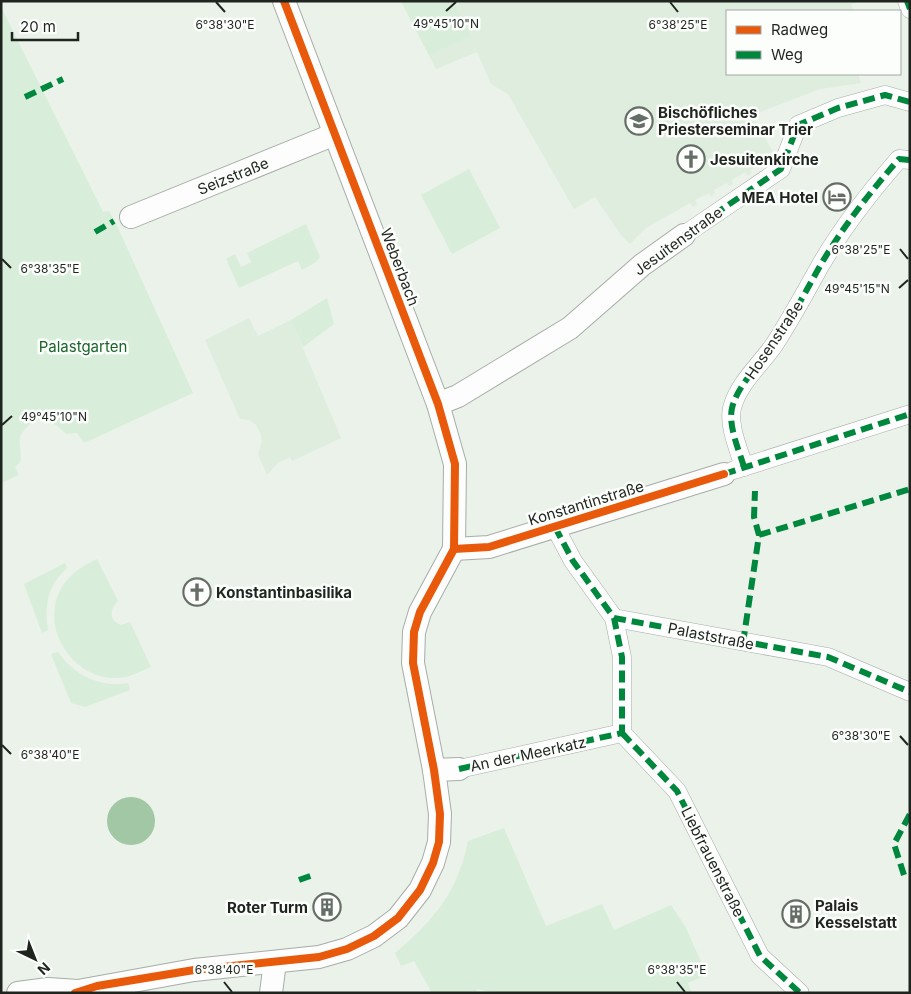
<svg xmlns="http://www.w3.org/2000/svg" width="911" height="994" viewBox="0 0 911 994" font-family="Inter,sans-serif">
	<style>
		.built { fill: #deedde }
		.green { fill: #d8eeda }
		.water { fill: #a1c7a5 }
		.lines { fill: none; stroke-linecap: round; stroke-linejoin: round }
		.pedestrian-casing { stroke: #a7ada7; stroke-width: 19 }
		.minor-casing { stroke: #a7ada7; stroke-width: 24 }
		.pedestrian { stroke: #fcfdfc; stroke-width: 18 }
		.minor { stroke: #fcfdfc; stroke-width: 22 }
		.quiet { stroke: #00873e; stroke-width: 6; stroke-dasharray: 12 6; stroke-linecap: butt }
		.cycleway-casing { stroke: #fcfefc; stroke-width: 11 }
		.cycleway { stroke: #e8590c; stroke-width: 8 }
		.ticks { fill: none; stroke: #1f241f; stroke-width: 2 }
		.labels { text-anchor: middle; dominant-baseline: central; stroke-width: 5; stroke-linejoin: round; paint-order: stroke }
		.poi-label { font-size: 15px; font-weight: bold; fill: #1f241f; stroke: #fcfefc; text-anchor: start }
		.street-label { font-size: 15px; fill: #1f241f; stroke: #fcfefc }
		.park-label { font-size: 15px; fill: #1a642a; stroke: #fcfefc }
		.ticks-label { font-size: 12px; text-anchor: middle; fill: #1f241f; stroke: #fcfefc; stroke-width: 5; stroke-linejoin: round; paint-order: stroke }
	</style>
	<rect width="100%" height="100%" fill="#eaf2ea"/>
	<g class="built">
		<polygon points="401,1 864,1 851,4 854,11 727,11 727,74 858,74 861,83 820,89 752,115 774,154 777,154 776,158 768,160 770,163 766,166 764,162 750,170 752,173 748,176 745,172 732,180 733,184 729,186 727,183 714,190 715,194 711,196 709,193 695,200 697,204 693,207 690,203 646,228 630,244 621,235 595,197 574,209 508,94 491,84 477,52 436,69"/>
		<polygon points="249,318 258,336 291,320 341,438 292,461 290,457 278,463 267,475 258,454 262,441 261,434 256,425 249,420 240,419 205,340"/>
	</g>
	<g class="green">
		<polygon points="401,1 453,1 471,35 429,55"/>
		<path d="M 1,7 L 103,212 L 109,211 L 118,228 L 193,393 L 84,443 L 77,433 L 66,434 C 55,423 42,413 29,425 C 25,429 21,433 20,438 C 18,448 26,460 15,467 L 19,475 L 1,483 Z"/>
		<polygon points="469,169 500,228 452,254 421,195"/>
		<polygon points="306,224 320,257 316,262 302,270 298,261 239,288 226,259 235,254 241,267 251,262 247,253"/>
		<polygon points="327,298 334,324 303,347 291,320"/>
		<path d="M 97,559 L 118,601 C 109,610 109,620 121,625 L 130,622 L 151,667 C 141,671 130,677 119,678 C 72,681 36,624 64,584 C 72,572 85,565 97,559 Z"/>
		<path d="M 65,563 L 67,568 C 48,585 44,605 48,630 L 42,633 L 24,584 Z"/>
		<path d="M 58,652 C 74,675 100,688 128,683 L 130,690 L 85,707 L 71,703 L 51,654 Z"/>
		<path d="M 504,828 L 546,926 L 602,904 L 614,930 L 671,905 L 685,926 L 707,975 L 688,983 L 692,993 L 493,993 L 477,989 L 476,993 L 432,993 L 414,961 L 401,966 L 395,953 C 433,921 458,892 468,841 Z"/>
	</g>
	<circle class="water" cx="131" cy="821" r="24"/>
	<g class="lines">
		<g class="pedestrian-casing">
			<g id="pedestrian">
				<polyline points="907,1 910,9"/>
				<polyline points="684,235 781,169 798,125 838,108 885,95 910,102"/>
				<path d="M 744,467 C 739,450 728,426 732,408 C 738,384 760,365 774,345 C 791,319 805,293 820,266 C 842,228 870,192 899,159 L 910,160"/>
				<polyline points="734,470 910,414"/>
				<polyline points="555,527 573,561 614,618 622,657 622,733"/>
				<polyline points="614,618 828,657 910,692"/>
				<polyline points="622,733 677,791 760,956 800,993"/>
				<polyline points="459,769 622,733"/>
			</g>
		</g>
		<g class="minor-casing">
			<g id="minor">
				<polyline points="131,217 335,134"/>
				<polyline points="438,404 458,396 570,328 642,265 684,235"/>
				<polyline points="454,549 489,547 724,474"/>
				<polyline points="434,770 459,769"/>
				<polyline points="18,993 48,989 78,991 194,970 319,957 347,949 374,936 398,918 420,890 433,863 439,842 440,814 434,770 413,663 414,632 420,612 454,549 455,464 438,404 284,1"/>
				<polyline points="271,993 275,962"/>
			</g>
		</g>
		<use href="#pedestrian" class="pedestrian"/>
		<use href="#minor" class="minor"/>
		<g class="quiet">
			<polyline points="907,1 910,9"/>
			<polyline points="25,97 63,79"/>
			<polyline points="95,232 114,221"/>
			<polyline points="684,235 781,169 798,125 838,108 885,95 910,102"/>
			<path d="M 744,467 C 739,450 728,426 732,408 C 738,384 760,365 774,345 C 791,319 805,293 820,266 C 842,228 870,192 899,159 L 910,160"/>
			<polyline points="724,474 910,414"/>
			<polyline points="555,527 573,561 614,618 622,657 622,733"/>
			<polyline points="759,535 910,489"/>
			<polyline points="614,618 828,657 910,692"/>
			<polyline points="743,643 759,535 754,517 755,491"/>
			<polyline points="622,733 677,791 760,956 800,993"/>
			<polyline points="459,769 622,733"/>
			<polyline points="904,875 894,844 910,814"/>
			<polyline points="299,880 313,875"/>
		</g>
		<g class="cycleway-casing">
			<g id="cycleway">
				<polyline points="454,549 489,547 724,474"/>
				<polyline points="75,993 97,986 194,970 319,957 347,949 374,936 398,918 420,890 433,863 439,842 440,814 434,770 413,663 414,632 420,612 454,549 455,464 438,404 284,1"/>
			</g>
		</g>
		<use href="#cycleway" class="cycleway"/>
	</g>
	<path class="ticks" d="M 216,2 L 225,12M 670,2 L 678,12M 446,11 L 456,2M 900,249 L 908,259M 2,259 L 11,268M 899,288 L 908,280M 2,425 L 12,416M 900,736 L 908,745M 2,745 L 11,754M 224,982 L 232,992M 677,982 L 685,992"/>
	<defs>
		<g id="university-ring" transform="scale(1.4375)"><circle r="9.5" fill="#fcfefc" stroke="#666c66" stroke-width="1.5"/><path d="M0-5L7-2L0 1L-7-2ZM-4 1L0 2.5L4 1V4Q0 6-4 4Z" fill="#666c66"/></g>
		<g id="church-ring" transform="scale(1.4375)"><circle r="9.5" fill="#fcfefc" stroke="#666c66" stroke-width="1.5"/><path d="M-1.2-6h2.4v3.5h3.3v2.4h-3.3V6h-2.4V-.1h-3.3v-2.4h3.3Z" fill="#666c66"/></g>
		<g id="hotel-ring" transform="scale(1.4375)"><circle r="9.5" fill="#fcfefc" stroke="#666c66" stroke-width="1.5"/><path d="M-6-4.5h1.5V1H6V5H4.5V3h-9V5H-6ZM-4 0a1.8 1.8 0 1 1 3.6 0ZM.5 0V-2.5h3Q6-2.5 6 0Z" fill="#666c66"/></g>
		<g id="building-ring" transform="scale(1.4375)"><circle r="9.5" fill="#fcfefc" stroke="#666c66" stroke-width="1.5"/><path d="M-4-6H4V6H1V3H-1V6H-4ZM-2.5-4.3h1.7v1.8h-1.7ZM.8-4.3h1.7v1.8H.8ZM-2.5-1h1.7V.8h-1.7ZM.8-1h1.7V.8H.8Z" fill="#666c66"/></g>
	</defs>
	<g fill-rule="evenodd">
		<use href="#university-ring" x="639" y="121"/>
		<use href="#church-ring" x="691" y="159"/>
		<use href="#hotel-ring" x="837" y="197"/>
		<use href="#church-ring" x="197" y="592"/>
		<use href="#building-ring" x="327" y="907"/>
		<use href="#building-ring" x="796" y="914"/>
	</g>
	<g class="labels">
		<g class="poi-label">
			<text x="658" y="112">Bischöfliches<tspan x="658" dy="17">Priesterseminar Trier</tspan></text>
			<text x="710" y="159">Jesuitenkirche</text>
			<text x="818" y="197" text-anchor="end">MEA Hotel</text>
			<text x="216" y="592">Konstantinbasilika</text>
			<text x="815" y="905">Palais<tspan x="815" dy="17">Kesselstatt</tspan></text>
			<text x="308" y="907" text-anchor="end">Roter Turm</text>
		</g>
		<g class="street-label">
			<text transform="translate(233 176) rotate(-22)">Seizstraße</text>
			<text transform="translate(678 241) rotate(-36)">Jesuitenstraße</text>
			<text transform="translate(400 267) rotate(69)">Weberbach</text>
			<text transform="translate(774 340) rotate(-56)">Hosenstraße</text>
			<text transform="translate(586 503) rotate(-17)">Konstantinstraße</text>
			<text transform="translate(711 636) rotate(11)">Palaststraße</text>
			<text transform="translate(528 754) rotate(-12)">An der Meerkatz</text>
			<text transform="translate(713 862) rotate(63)">Liebfrauenstraße</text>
		</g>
		<g class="park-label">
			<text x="83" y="346">Palastgarten</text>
		</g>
	</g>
	<g class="ticks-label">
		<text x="446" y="28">49°45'10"N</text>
		<text x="225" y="29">6°38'30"E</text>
		<text x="678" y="29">6°38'25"E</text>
		<text x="861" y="254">6°38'25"E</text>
		<text x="50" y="273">6°38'35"E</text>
		<text x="857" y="293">49°45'15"N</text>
		<text x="54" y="421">49°45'10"N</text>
		<text x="861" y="740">6°38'30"E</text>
		<text x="50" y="759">6°38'40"E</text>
		<text x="224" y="974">6°38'40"E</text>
		<text x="677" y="974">6°38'35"E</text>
	</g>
	<rect width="911" height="994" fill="none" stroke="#1f241f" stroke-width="5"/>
	<rect x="726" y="10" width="175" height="65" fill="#fcfefc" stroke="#a4a7a4"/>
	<rect x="736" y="26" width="25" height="8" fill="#e8590c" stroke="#a4a7a4"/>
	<text x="771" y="35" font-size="15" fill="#1f241f">Radweg</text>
	<rect x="736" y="51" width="25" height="8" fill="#00873e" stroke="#a4a7a4"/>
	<text x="771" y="60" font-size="15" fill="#1f241f">Weg</text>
	<g transform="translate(35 959) rotate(137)" stroke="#fcfefc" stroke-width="4" paint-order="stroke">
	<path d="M0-4L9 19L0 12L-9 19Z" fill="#1f241f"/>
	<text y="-8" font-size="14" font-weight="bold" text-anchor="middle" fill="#1f241f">N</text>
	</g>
	<path d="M12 32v8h66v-8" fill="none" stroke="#1f241f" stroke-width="2.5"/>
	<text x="20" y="32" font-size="15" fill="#1f241f" stroke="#fcfefc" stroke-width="4" paint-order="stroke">20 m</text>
</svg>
